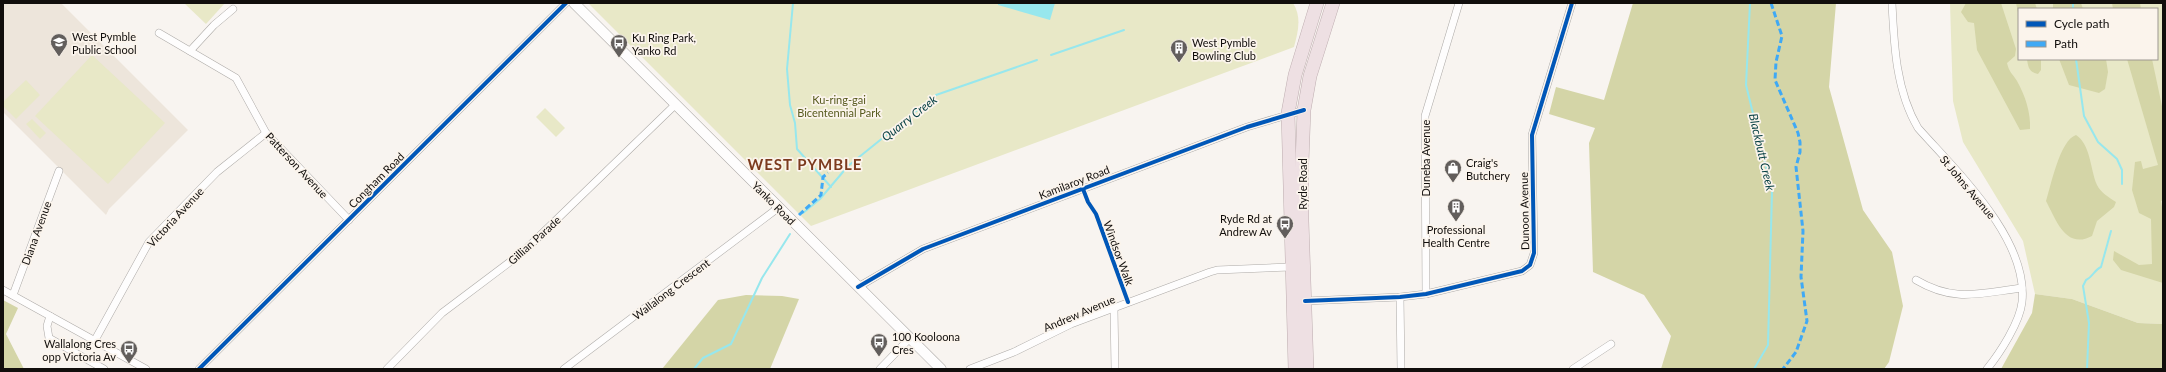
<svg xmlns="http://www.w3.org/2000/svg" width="2166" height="372" viewBox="0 0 2166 372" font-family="Lato,sans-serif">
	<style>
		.built { fill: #ede5db }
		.green { fill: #e8e8c7; fill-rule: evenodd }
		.forest { fill: #d4d5a7 }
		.water { fill: #97e7ed }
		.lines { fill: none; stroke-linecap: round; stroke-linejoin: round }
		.stream { stroke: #97e7ed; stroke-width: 2 }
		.street-casing { stroke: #adaaa7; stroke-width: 8 }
		.secondary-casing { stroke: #adaaa7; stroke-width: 11 }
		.highway-casing { stroke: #bdacaf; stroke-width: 14 }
		.street { stroke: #fefdfd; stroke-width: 7 }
		.secondary { stroke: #fefdfd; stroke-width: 10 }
		.highway { stroke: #eee0e3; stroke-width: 13 }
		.quiet { stroke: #3fa9f5; stroke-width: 3; stroke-dasharray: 6 3; stroke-linecap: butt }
		.cycleway-casing { stroke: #fbf4ec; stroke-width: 6 }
		.cycleway { stroke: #0057b8; stroke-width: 4 }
		.labels { text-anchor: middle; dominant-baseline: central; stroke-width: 3.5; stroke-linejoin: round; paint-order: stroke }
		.poi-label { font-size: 11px; fill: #110e0c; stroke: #fbf4ec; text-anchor: start }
		.park-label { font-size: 11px; fill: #575a1e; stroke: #fbf4ec }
		.street-label { font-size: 11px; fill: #110e0c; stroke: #fbf4ec }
		.water-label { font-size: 12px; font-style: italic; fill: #033d41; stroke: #fbf4ec }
		.district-label { font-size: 15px; font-weight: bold; letter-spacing: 1px; fill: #7c3b1e; stroke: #fbf4ec }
	</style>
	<rect width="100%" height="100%" fill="#f8f4f0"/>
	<polygon class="built" points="3,3 61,3 188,130 109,209 106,215 3,112"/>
	<g class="green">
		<polygon points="184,3 225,3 206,24"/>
		<path d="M 588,3 L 1293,3 C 1302,17 1298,32 1294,47 L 811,226 Z"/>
		<path d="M 1950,3 L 2163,3 L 2163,324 L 2138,323 L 2072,299 L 2035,294 L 2023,241 L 1963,142 L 1953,101 ZM 2019,9 L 2157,9 L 2157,59 L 2019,59 Z"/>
		<polygon points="92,55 165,123 108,184 35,116"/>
		<polygon points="26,80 40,95 16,119 3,106 3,102"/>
		<polygon points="545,108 565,128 556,137 536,117"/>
		<polygon points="32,119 46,133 40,139 26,124"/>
	</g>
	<g class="forest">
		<polygon points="1633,3 1836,3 1829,87 1863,210 1892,252 1903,306 1889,362 1884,369 1661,369 1671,336 1644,295 1593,272 1589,143 1595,128 1549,114 1556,87 1604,100"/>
		<path d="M 1966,3 L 2001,3 L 2016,49 L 2015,56 L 2007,63 C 2009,72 2012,73 2017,81 C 2025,95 2031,113 2030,129 L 2020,130 L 1977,50 L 1974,23 L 1968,22 L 1961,12 Z"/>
		<polygon points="2016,3 2035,3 2037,9 2019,9 2019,17"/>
		<polygon points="2053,3 2081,3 2083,9 2053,9"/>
		<polygon points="2112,3 2140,3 2141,9 2113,9"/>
		<path d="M 2027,59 L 2041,59 L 2041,70 L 2038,74 C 2029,72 2028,67 2027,59 Z"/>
		<polygon points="2059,59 2106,59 2108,72 2105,89 2099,93 2069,85"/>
		<polygon points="2127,59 2152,59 2163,111 2163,200 2161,201 2163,213 2163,283 2121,270 2113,260 2114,251 2139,265 2152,264 2151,219 2139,213 2132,190 2135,162 2141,161 2143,169 2158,165"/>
		<path d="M 2076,135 C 2091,145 2090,169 2097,185 C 2100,192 2110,198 2116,202 L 2114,207 L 2097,221 L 2092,236 C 2066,250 2056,220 2046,201 C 2051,185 2060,140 2076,135 Z"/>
		<polygon points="2035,294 2072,299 2138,323 2163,324 2163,369 2001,369 2032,313"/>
		<polygon points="746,295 782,296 799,299 770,369 662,369 718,300"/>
		<polygon points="3,300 18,308 6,334 24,369 3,369"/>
	</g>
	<polygon class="water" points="998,3 1055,3 1050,20 998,5"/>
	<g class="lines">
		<g class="stream">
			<polyline points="793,3 787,69 790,105 795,123 797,149 831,187"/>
			<polyline points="1750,3 1746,85 1772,191 1768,345 1754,369"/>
			<polyline points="2073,3 2073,9"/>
			<polyline points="1051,55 1124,30"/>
			<polyline points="2076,59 2084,116 2098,142 2117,159 2122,170 2122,184"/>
			<polyline points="803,213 820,199 848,166 936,95 1037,60"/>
			<polyline points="694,369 703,358 731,344 762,278 790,234"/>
			<path d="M 2087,369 L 2089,323 L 2083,286 L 2086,280 C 2093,277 2094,270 2101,267 L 2111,231"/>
		</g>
		<g class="street-casing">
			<g id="street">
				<path d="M 1892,3 C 1894,45 1896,91 1918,128 C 1956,171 2029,239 2022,302 C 2020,322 2000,353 1987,369"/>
				<polyline points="159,33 236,78 266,133 349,220"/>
				<polyline points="190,51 214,25 233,9"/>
				<path d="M 1916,280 C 1955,303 1980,293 2022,288"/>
				<polyline points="858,287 923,249 1247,127 1304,110"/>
				<polyline points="3,290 146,369"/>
				<polyline points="1426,294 1425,116 1459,3"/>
				<polyline points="13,295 59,171"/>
				<polyline points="1400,297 1401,369"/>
				<polyline points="1305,301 1400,297 1426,294 1522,271 1530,265 1534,253 1532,135 1572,3"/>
				<polyline points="1114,308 1115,369"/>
				<polyline points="50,316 47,326 49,338 104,369"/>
				<polyline points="95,340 149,242 217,172 266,133"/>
				<polyline points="199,369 566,3"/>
				<polyline points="387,369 442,313 523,252 676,104"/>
				<polyline points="564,369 778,208"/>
				<polyline points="880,369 909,339"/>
				<polyline points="970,369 1014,352 1071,324 1210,272 1217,270 1291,267"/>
				<polyline points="1573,369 1611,344"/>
			</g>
		</g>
		<g class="secondary-casing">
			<polyline id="secondary" points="574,3 941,369"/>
		</g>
		<g class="highway-casing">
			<g id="highway">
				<polyline points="1295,369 1288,113 1295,75 1317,3"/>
				<polyline points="1307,369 1302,221 1302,163 1304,110 1310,76 1333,3"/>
			</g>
		</g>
		<use href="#street" class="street"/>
		<use href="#secondary" class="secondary"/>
		<use href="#highway" class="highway"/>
		<g class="quiet">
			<polyline points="1771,3 1782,36 1776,62 1775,80 1798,133 1800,142 1800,152 1796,167 1803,231 1801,277 1807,321 1796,352 1783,369"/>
			<polyline points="799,215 821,195 823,177 828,173"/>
		</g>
		<g class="cycleway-casing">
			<g id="cycleway">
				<polyline points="1083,189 1088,202 1096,214 1128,302"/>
				<polyline points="858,287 923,249 1247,127 1304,110"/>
				<polyline points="1305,301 1400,297 1426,294 1522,271 1530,265 1534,253 1532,135 1572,3"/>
				<polyline points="199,369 566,3"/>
			</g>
		</g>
		<use href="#cycleway" class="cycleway"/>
	</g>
	<defs>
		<g id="school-pin" transform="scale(0.9)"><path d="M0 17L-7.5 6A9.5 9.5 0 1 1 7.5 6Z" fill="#625e5c" stroke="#fbf4ec"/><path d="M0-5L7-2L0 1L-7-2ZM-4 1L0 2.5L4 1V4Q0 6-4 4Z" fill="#fff"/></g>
		<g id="bus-pin" transform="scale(0.9)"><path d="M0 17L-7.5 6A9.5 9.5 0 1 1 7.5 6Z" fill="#625e5c" stroke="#fbf4ec"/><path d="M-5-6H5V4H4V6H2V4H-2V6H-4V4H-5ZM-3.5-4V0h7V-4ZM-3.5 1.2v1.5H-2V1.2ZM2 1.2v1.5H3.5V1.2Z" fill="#fff"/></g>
		<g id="building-pin" transform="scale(0.9)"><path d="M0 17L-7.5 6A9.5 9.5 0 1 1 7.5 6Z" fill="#625e5c" stroke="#fbf4ec"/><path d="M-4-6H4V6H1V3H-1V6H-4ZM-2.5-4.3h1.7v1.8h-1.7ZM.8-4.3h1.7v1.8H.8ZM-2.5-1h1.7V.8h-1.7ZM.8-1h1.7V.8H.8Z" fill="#fff"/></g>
		<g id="shop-pin" transform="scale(0.9)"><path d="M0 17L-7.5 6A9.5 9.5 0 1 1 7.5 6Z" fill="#625e5c" stroke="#fbf4ec"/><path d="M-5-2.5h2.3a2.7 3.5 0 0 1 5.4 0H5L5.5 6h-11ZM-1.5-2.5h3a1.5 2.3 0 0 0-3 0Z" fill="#fff"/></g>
	</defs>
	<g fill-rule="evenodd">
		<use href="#school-pin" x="59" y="42"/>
		<use href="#bus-pin" x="619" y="43"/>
		<use href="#building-pin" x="1179" y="48"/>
		<use href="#shop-pin" x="1453" y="168"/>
		<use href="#building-pin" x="1456" y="207"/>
		<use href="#bus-pin" x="1285" y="224"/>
		<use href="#bus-pin" x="879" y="342"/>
		<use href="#bus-pin" x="129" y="349"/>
	</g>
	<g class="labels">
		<g class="poi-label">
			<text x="72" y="36">West Pymble<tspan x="72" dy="13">Public School</tspan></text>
			<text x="632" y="37">Ku Ring Park,<tspan x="632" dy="13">Yanko Rd</tspan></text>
			<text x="1192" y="42">West Pymble<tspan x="1192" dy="13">Bowling Club</tspan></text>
			<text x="1466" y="162">Craig's<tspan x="1466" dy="13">Butchery</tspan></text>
			<text x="1272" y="218" text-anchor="end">Ryde Rd at<tspan x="1272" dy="13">Andrew Av</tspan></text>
			<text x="1456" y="229" text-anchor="middle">Professional<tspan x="1456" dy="13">Health Centre</tspan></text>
			<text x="892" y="336">100 Kooloona<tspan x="892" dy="13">Cres</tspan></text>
			<text x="116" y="343" text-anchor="end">Wallalong Cres<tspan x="116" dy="13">opp Victoria Av</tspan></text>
		</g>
		<g class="park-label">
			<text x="839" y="99">Ku-ring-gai<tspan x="839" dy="13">Bicentennial Park</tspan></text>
		</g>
		<g class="street-label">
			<text transform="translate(1425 158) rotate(-90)">Duneba Avenue</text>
			<text transform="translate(297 165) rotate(47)">Patterson Avenue</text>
			<text transform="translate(376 180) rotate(-45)">Congham Road</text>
			<text transform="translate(1074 182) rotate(-21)">Kamilaroy Road</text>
			<text transform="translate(1302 184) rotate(-90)">Ryde Road</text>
			<text transform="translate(1968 187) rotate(50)">St Johns Avenue</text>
			<text transform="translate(774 203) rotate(45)">Yanko Road</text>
			<text transform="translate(1524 211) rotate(-91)">Dunoon Avenue</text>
			<text transform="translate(175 217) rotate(-47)">Victoria Avenue</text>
			<text transform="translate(36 233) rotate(-70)">Diana Avenue</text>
			<text transform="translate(534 240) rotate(-42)">Gillian Parade</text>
			<text transform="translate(1119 253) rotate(70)">Windsor Walk</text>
			<text transform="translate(671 289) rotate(-37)">Wallalong Crescent</text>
			<text transform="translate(1079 313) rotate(-23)">Andrew Avenue</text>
		</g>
		<g class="water-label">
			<text transform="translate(909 118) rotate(-38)">Quarry Creek</text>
			<text transform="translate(1762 152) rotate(77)">Blackbutt Creek</text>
		</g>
		<g class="district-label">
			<text x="805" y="164">WEST PYMBLE</text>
		</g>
	</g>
	<rect width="2166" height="372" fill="none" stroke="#110e0c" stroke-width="8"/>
	<rect x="2018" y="8" width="140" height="52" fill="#fbf4ec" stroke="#9d9892"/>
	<rect x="2026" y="21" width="20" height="6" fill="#0057b8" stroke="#9d9892"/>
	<text x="2054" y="28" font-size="12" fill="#110e0c">Cycle path</text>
	<rect x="2026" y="41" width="20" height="6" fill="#3fa9f5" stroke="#9d9892"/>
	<text x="2054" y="48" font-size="12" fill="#110e0c">Path</text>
</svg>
